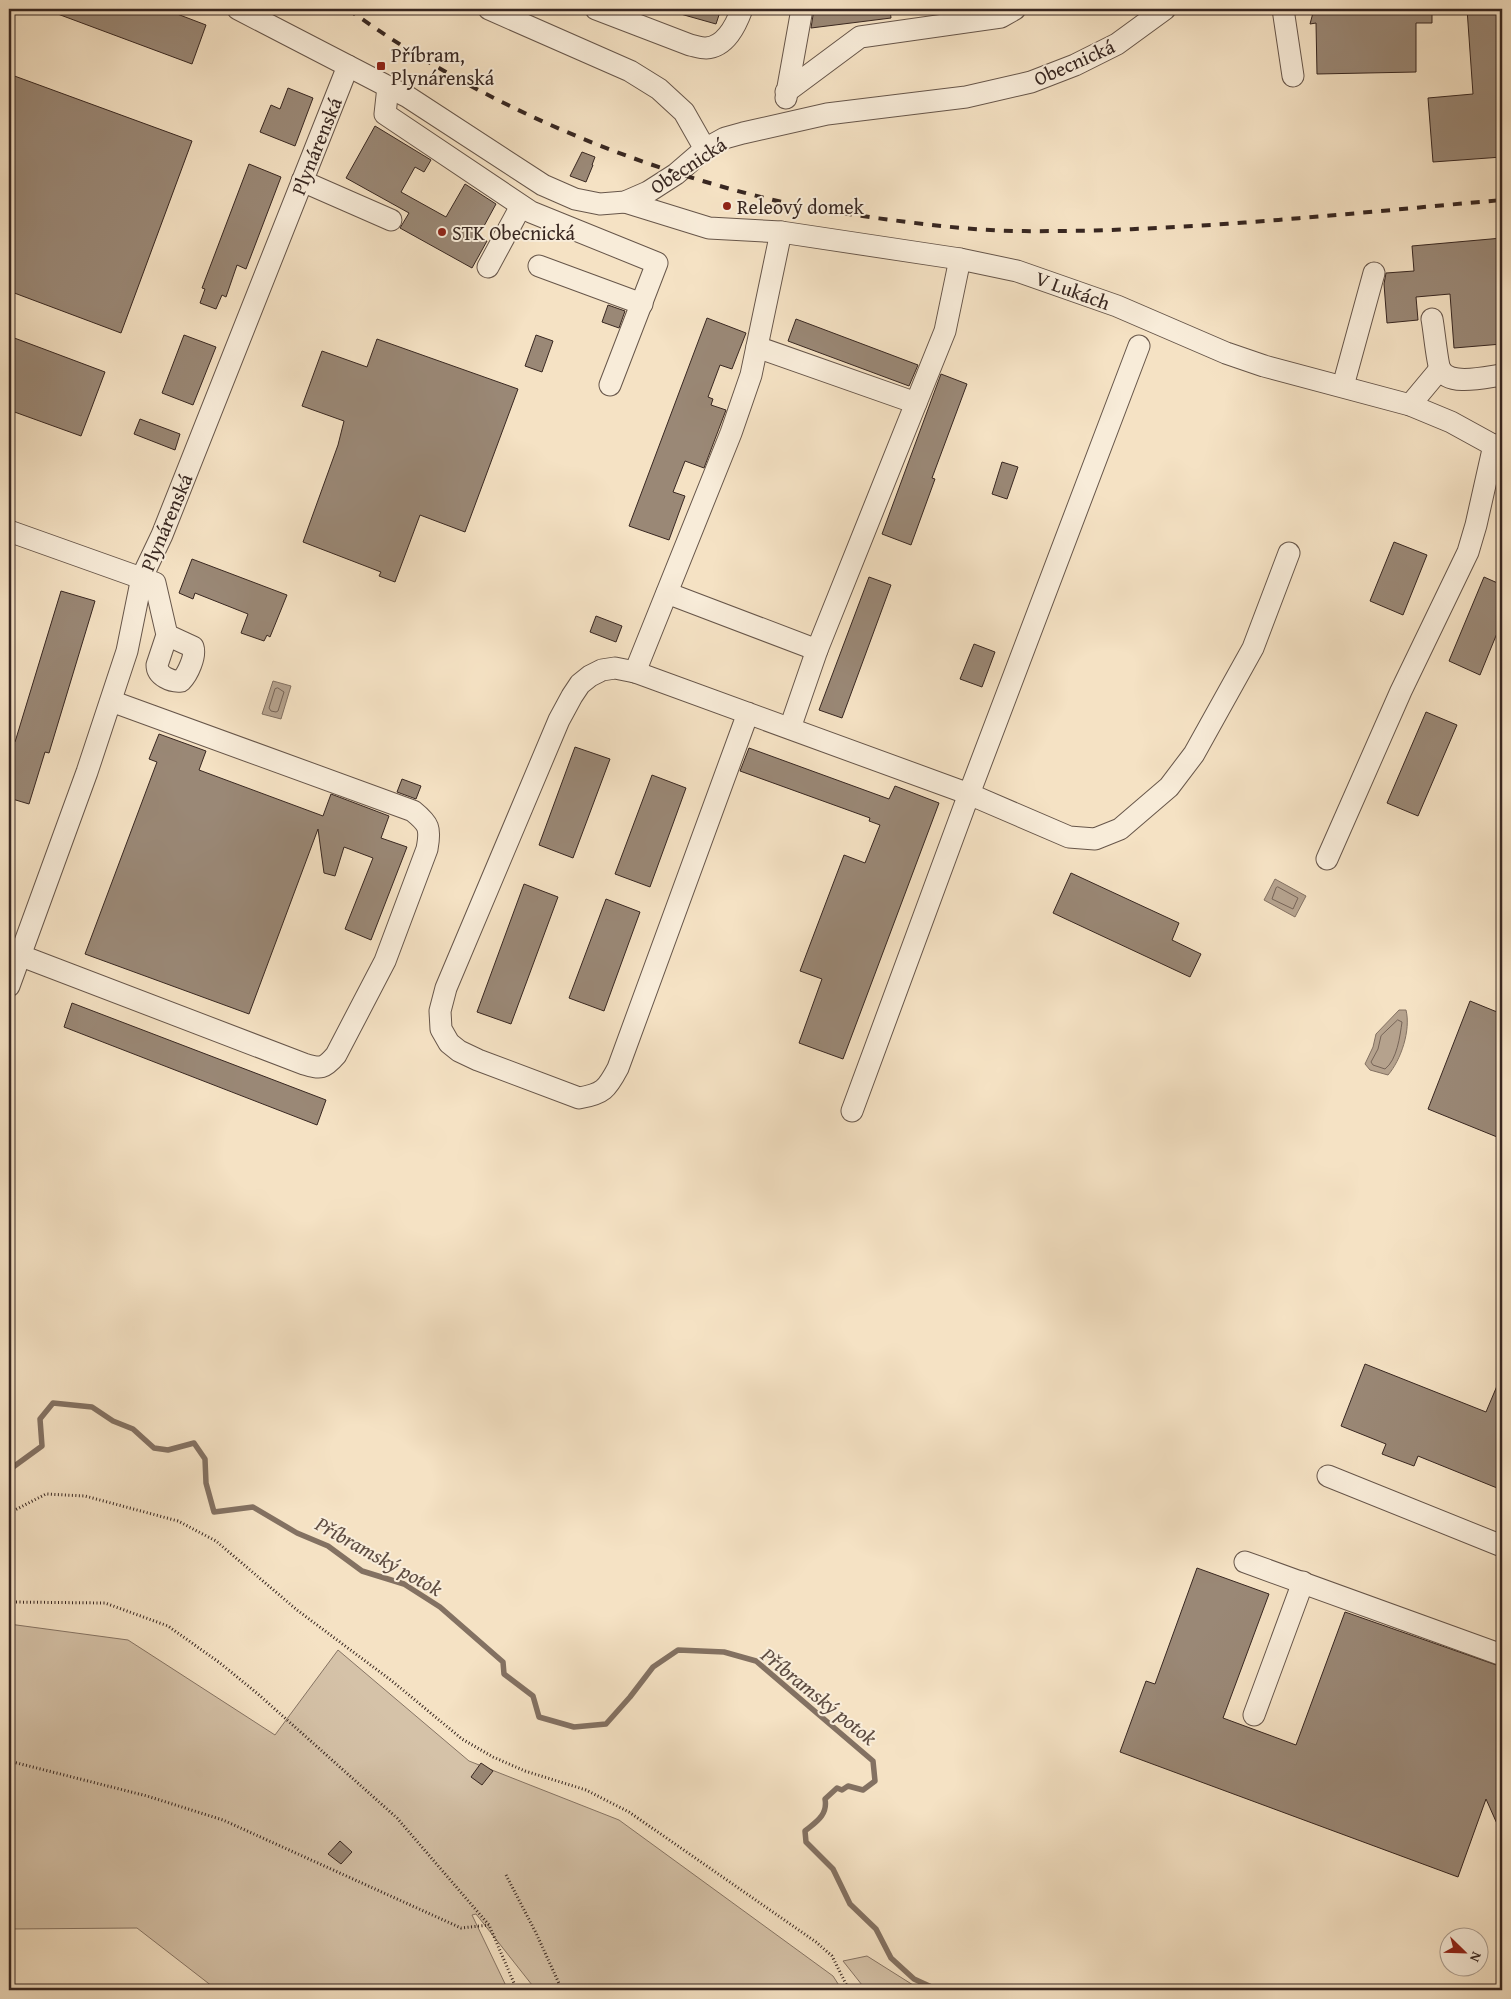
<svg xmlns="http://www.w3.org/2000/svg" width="1511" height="1999" viewBox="0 0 1511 1999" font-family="'Gentium Book Plus',serif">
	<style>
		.green { fill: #d5c2a8; stroke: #867464 }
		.water { fill: #b5a28d; stroke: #837162 }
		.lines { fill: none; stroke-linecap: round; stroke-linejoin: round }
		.shore { stroke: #766457; stroke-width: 1 }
		.stream { stroke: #837162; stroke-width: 5.5 }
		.building { fill: #9a8876; stroke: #382721 }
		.minor-casing { stroke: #67564a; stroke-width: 23 }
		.path { stroke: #382721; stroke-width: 3; stroke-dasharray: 1 2.5; stroke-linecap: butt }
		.minor { stroke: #f8ecd9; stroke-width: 21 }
		.rail { stroke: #382721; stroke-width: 4; stroke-dasharray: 9 9; stroke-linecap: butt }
		.poi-dot { fill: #8f2418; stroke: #f8ecd9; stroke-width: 2 }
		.labels { text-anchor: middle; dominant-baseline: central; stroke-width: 4; stroke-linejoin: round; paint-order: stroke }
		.poi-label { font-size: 20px; fill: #382721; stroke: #f8ecd9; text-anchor: start }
		.street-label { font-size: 20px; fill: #382721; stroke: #f8ecd9 }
		.water-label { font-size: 21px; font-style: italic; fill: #5e4c41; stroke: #f8ecd9 }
	</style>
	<rect width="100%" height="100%" fill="#f5e2c4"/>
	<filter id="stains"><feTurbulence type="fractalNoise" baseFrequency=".004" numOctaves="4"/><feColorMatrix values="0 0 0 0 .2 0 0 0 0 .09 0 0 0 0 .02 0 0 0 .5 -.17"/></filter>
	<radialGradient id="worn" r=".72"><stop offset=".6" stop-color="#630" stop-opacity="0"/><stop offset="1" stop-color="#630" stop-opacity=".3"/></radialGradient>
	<g class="green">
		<polygon points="9,1624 128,1640 275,1735 338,1650 469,1761 619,1820 833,1976 842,1990 536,1990 476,1914 472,1915 508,1990 217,1990 137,1928 9,1929"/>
		<polygon points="867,1956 921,1990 866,1990 843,1961"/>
	</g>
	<g class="water">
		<polygon points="273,681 291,686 281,719 262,714"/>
		<polygon points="1275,879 1306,896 1295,917 1264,900"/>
		<path d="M 1399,1010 L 1406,1010 C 1411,1030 1401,1060 1388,1075 L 1370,1070 L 1365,1064 L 1373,1047 L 1376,1034 Z"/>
	</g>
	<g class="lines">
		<g class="shore">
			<polygon points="278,688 284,692 278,711 276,712 271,711 269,708 275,689"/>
			<polygon points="1278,887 1298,898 1293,909 1272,899 1276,888"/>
			<path d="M 1398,1020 L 1402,1022 C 1400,1036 1397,1060 1385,1069 L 1373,1065 L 1371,1062 L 1378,1049 L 1381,1036 Z"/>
		</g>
		<path class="stream" d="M 9,1470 L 42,1446 L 40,1419 L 53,1403 L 92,1407 L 113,1421 L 133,1429 L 154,1448 L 168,1450 L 194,1443 L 205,1459 L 206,1483 L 214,1512 L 253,1507 L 297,1533 L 328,1546 L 362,1571 L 404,1584 L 440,1607 L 503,1662 L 504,1674 L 533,1696 L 539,1717 L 574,1727 L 606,1724 L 630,1697 L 653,1667 L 678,1650 L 724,1652 L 756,1661 L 873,1761 L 875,1781 L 863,1790 L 848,1786 L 842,1790 L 837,1788 L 825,1799 C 828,1815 816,1822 805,1831 L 806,1842 L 833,1869 L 850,1904 L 876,1929 L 891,1958 L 914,1979 L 938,1990"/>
	</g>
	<g class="building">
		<polygon points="47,9 164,9 206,25 192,64 47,10"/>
		<polygon points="677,9 721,9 716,24 677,13"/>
		<polygon points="814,9 890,9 891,18 811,28"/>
		<polygon points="1314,9 1432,9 1432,23 1416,23 1416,72 1317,74 1316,23 1310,24"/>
		<polygon points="1467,9 1502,9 1502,157 1433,162 1428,98 1473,94"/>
		<polygon points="9,74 192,141 121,333 9,291"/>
		<polygon points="288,88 313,98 295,146 260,132 271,105 280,109"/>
		<polygon points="375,126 431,160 424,172 415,167 401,192 446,217 465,184 496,204 478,237 487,241 472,268 400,228 409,213 346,178"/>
		<polygon points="582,152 595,157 592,165 593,165 586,182 570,176"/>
		<polygon points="249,164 281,177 246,269 237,265 226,297 222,295 216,309 200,303 205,289 202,288"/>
		<polygon points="1502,238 1502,344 1454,348 1450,294 1416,297 1418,320 1387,323 1384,284 1386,273 1414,271 1412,246"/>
		<polygon points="608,305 625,311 619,328 602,322"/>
		<polygon points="707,318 746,333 732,369 720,365 708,397 713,399 711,405 726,410 704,468 685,461 673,492 685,496 669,540 629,526"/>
		<polygon points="796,319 918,365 909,386 788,341"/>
		<polygon points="184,335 216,347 193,405 162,393"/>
		<polygon points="536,335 553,341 542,372 525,366"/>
		<polygon points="9,336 105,372 81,436 9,410"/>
		<polygon points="377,339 518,389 465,532 420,515 395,582 379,576 381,572 303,542 338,445 344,421 302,406 322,351 367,367"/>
		<polygon points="941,374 967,384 932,478 935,479 911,545 882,534"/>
		<polygon points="140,419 180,434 175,450 134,434"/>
		<polygon points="1002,462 1018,467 1007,499 992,494"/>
		<polygon points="1394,542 1427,555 1403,615 1370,601"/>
		<polygon points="192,559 287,595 270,637 267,635 264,641 241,633 248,614 195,593 193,599 179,593"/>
		<polygon points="869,577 891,585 842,718 819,710"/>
		<polygon points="1484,577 1502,585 1502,621 1480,675 1449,661"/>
		<polygon points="61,591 95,601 49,753 45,752 29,804 9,798 9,757 13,741 15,742"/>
		<polygon points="596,616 622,626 616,642 590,632"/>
		<polygon points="974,644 995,652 982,687 960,679"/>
		<polygon points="1426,712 1457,725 1418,816 1387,803"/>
		<polygon points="159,734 206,751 199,770 323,816 331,794 389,816 381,838 407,847 371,940 345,929 373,858 344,847 335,876 324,873 318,829 249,1014 85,954 157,762 149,759"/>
		<polygon points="575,747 610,759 573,858 539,845"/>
		<polygon points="749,748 889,799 895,786 939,803 843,1059 799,1043 822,979 800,971 844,855 865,863 880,825 869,821 870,818 740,771"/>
		<polygon points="652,775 686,788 650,887 615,874"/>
		<polygon points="402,779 421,786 416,799 397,792"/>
		<polygon points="1071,873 1179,923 1172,940 1201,954 1190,977 1053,913"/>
		<polygon points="524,884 558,897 511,1024 477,1012"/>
		<polygon points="606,899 640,912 604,1011 569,998"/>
		<polygon points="1470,1001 1502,1014 1502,1139 1428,1109"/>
		<polygon points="72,1003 326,1100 317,1125 64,1027"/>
		<polygon points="1365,1364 1486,1412 1502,1374 1502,1490 1418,1456 1414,1466 1382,1454 1386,1444 1341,1426"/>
		<polygon points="1197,1568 1269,1594 1223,1718 1296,1745 1345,1612 1502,1667 1502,1835 1486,1799 1458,1877 1120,1752 1146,1681 1155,1684"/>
		<polygon points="481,1763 493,1771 482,1785 471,1777"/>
		<polygon points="340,1841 352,1852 341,1864 328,1854"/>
	</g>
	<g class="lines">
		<g class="minor-casing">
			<g id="minor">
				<polyline points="238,9 408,97 543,185 575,199 600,204 625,202 648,192 676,174 705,149 725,138 743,133 827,114 966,97 1031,82 1075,65 1117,44 1165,9"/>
				<polyline points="489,9 630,71 659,89 684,112 705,149"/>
				<path d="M 596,9 L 690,45 C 695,46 701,48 706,48 C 726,47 736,25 742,9"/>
				<polyline points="1283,9 1293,76"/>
				<polyline points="388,87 385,114 531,212 657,263 610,385"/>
				<polyline points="786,92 860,37 1001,17 1015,9"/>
				<polyline points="786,98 802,9"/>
				<polyline points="302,181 391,220"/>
				<polyline points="625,202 709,228 781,232 960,259 1017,271 1117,306 1226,353 1264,366 1410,405 1451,422 1502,450"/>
				<polyline points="539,266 642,304"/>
				<polyline points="488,267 521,206"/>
				<path d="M 1432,319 C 1434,329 1437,362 1440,369 C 1449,387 1486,377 1502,375"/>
				<polyline points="757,347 916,403 817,650 790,728"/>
				<polyline points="1343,386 1374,273"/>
				<polyline points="916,403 945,331 960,259"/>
				<polyline points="1410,405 1440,369"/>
				<path d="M 9,531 L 155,583 L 167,635 L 157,665 C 157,676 171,682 181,681 C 188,674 196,656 193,647 L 167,635"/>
				<polyline points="667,593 817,650"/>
				<polyline points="635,672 731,433 751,375 781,232"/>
				<path d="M 748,713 L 618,1068 C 607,1089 603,1094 579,1098 L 478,1060 L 459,1051 L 449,1043 L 441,1029 L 440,1011 L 446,988 L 559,720 L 572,696 L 580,684 L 590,676 L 602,670 L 615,668 L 635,672 L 969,794 L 1139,346"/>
				<polyline points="1327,859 1401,691 1468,552 1476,525 1494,445"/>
				<path d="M 19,955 L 304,1064 C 321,1069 324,1069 336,1055 L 385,961 L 427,849 C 431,828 429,824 413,811 L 111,701"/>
				<polyline points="9,986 87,772 127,651 142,577 162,535 348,66"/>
				<polyline points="852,1111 969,794 1069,837 1095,839 1120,829 1169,787 1194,754 1253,648 1289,553"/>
				<polyline points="1328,1476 1502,1546"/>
				<polyline points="1245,1562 1502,1655"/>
				<polyline points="1254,1715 1303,1582"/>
			</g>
		</g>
		<g class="path">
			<polyline points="9,1517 15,1510 46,1494 85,1496 178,1521 216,1541 297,1610 392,1681 462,1739 493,1757 525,1771 586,1790 629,1812 816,1942 832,1956 849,1990"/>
			<polyline points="9,1602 105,1603 168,1626 220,1663 258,1694 397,1818 489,1925 517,1990"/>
			<polyline points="9,1761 147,1796 223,1820 461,1928 489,1925"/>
			<polyline points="506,1875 536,1933 562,1990"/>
		</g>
		<use href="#minor" class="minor"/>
		<path class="rail" d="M 348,9 C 483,107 642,172 804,207 C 828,212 852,214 876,218 C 922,224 968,230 1014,231 C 1177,233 1340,214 1502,200"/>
	</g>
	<g class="poi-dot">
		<rect x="376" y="61" width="10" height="10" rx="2.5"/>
		<circle cx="727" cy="206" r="5"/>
		<circle cx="442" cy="232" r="5"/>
	</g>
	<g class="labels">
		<g class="poi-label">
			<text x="391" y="54">Příbram,<tspan x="391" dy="23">Plynárenská</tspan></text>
			<text x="737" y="206">Releový domek</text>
			<text x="452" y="232">STK Obecnická</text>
		</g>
		<g class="street-label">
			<text transform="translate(1074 62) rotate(-24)">Obecnická</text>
			<text transform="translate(316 146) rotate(-68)">Plynárenská</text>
			<text transform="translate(688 165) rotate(-33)">Obecnická</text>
			<text transform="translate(1073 290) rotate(20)">V Lukách</text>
			<text transform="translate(166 522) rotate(-67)">Plynárenská</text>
		</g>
		<g class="water-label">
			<text transform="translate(379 1556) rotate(29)">Příbramský potok</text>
			<text transform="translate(819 1696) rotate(39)">Příbramský potok</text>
		</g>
	</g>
	<rect width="1511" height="1999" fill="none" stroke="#f5e2c4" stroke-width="30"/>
	<rect x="10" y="10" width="1491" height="1979" fill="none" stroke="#382721" stroke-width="2.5"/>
	<rect x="15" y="15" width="1481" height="1969" fill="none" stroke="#382721"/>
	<g transform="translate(1464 1952) rotate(113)"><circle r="24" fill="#f8ecd9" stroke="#ab9d8f"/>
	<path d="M0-4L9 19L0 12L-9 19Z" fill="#8f2418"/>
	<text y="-8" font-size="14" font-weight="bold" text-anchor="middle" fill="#382721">N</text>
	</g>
	<rect width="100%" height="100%" filter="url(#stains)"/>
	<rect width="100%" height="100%" fill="url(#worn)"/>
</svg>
